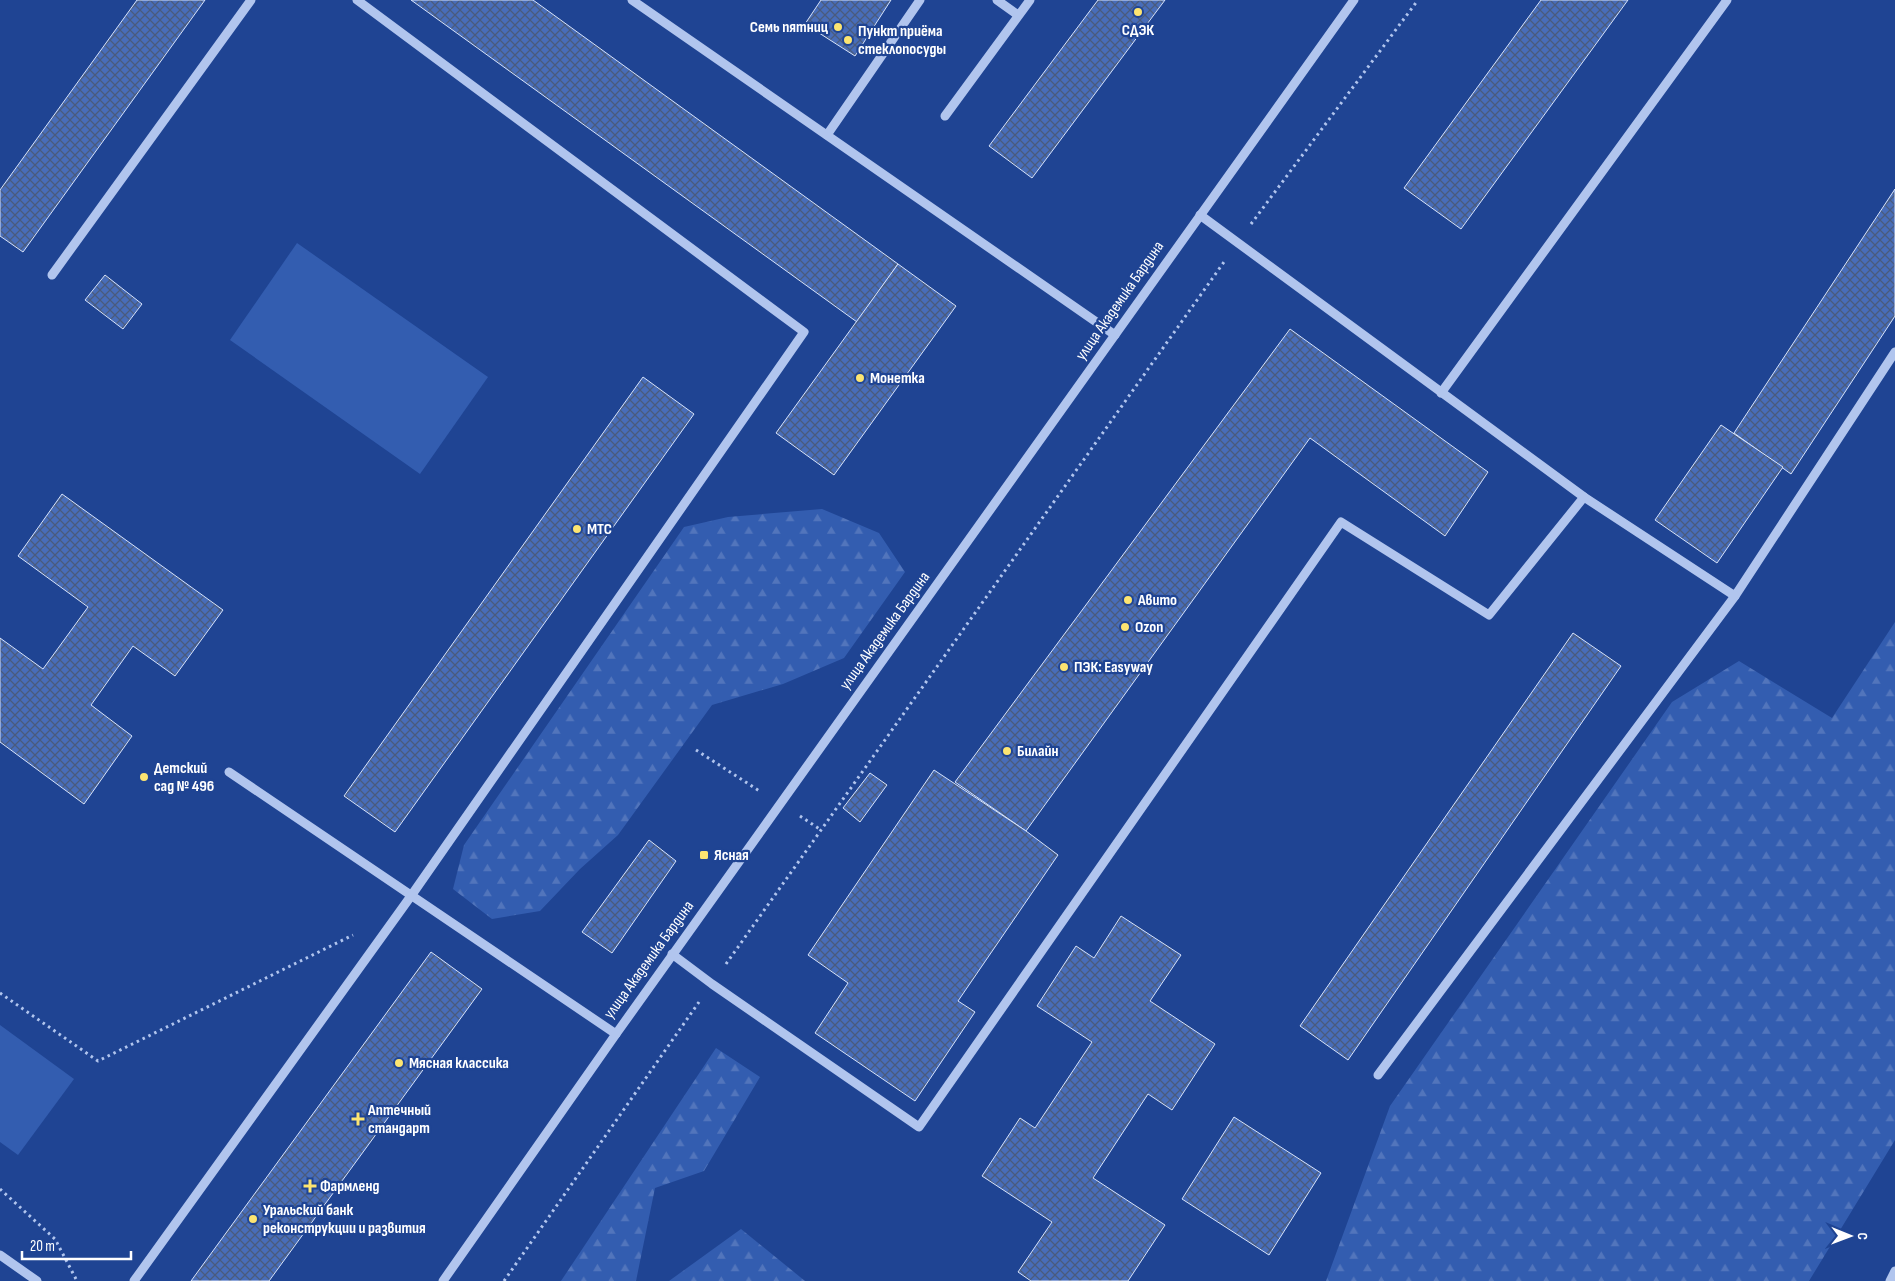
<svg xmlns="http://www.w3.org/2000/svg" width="1895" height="1281" viewBox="0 0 1895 1281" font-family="'Sofia Sans Condensed',sans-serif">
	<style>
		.grass { fill: #335db0 }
		.forest { fill: url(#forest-firs) }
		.building { fill: url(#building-cross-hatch); stroke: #d7e3fa }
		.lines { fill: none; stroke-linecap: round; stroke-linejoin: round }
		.path { stroke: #b1c5ee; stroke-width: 3; stroke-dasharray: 2.5 4; stroke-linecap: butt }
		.minor { stroke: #b1c5ee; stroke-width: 9 }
		.poi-dot { fill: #fce471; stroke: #1f4493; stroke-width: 2 }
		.labels { text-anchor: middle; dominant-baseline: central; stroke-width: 4.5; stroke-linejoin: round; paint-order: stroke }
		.poi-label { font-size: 16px; font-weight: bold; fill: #fff; stroke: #1f4493; text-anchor: start }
		.street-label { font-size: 16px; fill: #fff; stroke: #1f4493 }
	</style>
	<defs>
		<pattern id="forest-firs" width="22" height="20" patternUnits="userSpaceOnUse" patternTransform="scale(1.25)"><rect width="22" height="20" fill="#335db0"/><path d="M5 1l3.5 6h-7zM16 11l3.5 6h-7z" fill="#5275bc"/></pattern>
		<pattern id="building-cross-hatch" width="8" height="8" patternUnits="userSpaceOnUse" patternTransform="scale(1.25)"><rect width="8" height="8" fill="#486db9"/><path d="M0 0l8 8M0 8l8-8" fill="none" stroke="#4a5b7d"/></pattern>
	</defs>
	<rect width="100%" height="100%" fill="#1f4493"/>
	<g class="grass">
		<polygon points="297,243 488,377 420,474 230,340"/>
		<polygon points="0,1025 74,1079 18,1155 0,1142"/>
	</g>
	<g class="forest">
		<polygon points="822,509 879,533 905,572 844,658 783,684 712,705 618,835 580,869 540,911 492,919 453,889 464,845 684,527 728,517"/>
		<polygon points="1895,622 1895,1140 1809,1281 1326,1281 1390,1106 1672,702 1739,661 1832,718"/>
		<polygon points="716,1048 760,1077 704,1171 655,1188 636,1281 561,1281"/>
		<polygon points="741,1229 805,1281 669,1281"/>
	</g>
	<g class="building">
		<polygon points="137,0 205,0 23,252 0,236 0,190"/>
		<polygon points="411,0 533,0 898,264 857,322"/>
		<polygon points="821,0 891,0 855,56 805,24"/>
		<polygon points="1098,0 1165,0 1032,178 989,146"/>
		<polygon points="1541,0 1628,0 1461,229 1404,188"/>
		<polygon points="1895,189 1895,316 1791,474 1734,433"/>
		<polygon points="898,264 956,306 834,475 776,433"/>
		<polygon points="105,275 142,304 123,329 85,300"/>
		<polygon points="1290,329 1488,472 1445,536 1310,438 1026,831 955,782"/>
		<polygon points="643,377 694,414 395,832 344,796"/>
		<polygon points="1721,425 1783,467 1717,563 1655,520"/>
		<polygon points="62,494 223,610 175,676 133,646 91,705 132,736 84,804 0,742 0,638 43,669 88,607 18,556"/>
		<polygon points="1573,633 1621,666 1348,1060 1300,1026"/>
		<polygon points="934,770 1026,831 1058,855 958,1001 975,1012 915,1101 815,1033 848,983 808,955"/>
		<polygon points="870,773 887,785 860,822 843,808"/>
		<polygon points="649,840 676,861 612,953 582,932"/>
		<polygon points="1121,916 1181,955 1150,1001 1215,1044 1172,1110 1148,1094 1093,1178 1165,1225 1128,1281 1031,1281 1018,1272 1052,1222 982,1176 1020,1118 1035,1128 1092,1042 1037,1006 1076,946 1094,958"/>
		<polygon points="431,952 482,989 269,1281 191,1281"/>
		<polygon points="1234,1117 1321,1173 1269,1255 1182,1199"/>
	</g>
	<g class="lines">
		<g class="path">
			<polyline points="1251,224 1418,0"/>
			<polyline points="696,750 761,792"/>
			<polyline points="800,816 821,830"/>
			<polyline points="726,964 1224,262"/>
			<polyline points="0,993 98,1061 353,935"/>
			<polyline points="0,1189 55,1239 77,1281"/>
			<polyline points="504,1281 699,1002"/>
		</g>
		<g class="minor">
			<polyline points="632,0 1115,335"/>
			<polyline points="997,0 1018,15"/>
			<polyline points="945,116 1030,0"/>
			<polyline points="827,135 920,0"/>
			<polyline points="1200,215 1584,497 1735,596 1895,352"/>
			<polyline points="52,275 251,0"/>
			<polyline points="1441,393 1727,0"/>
			<polyline points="229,772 616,1034"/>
			<polyline points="672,954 712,984 919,1127 1341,522 1489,615 1584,497"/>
			<polyline points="1378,1075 1735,596"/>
			<polyline points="0,1255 37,1281"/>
			<polyline points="134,1281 411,896 804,332 357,0"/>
			<polyline points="443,1281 616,1034 1354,0"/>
			<polyline points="1890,1281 1895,1271"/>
		</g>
	</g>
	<g class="poi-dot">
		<circle cx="1138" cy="12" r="5"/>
		<circle cx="838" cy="27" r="5"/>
		<circle cx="848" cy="40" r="5"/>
		<circle cx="860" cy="378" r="5"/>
		<circle cx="577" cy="529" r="5"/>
		<circle cx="1128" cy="600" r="5"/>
		<circle cx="1125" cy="627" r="5"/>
		<circle cx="1064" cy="667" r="5"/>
		<circle cx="1007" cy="751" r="5"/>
		<circle cx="144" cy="777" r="5"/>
		<rect x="699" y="850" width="10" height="10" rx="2.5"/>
		<circle cx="399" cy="1063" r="5"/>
		<path d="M355.5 1111.5h5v5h5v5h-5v5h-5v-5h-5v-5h5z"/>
		<path d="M307.5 1178.5h5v5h5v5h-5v5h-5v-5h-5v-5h5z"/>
		<circle cx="253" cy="1219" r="5"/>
	</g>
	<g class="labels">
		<g class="poi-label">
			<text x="828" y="27" text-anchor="end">Семь пятниц</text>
			<text x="1138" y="30" text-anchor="middle">СДЭК</text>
			<text x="858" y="31">Пункт приёма<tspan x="858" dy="18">стеклопосуды</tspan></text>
			<text x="870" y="378">Монетка</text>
			<text x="587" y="529">МТС</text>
			<text x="1138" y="600">Авито</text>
			<text x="1135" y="627">Ozon</text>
			<text x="1074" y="667">ПЭК: Easyway</text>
			<text x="1017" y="751">Билайн</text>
			<text x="154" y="768">Детский<tspan x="154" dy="18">сад № 496</tspan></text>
			<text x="714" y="855">Ясная</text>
			<text x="409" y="1063">Мясная классика</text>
			<text x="368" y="1110">Аптечный<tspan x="368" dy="18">стандарт</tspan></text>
			<text x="320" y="1186">Фармленд</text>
			<text x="263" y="1210">Уральский банк<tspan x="263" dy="18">реконструкции и развития</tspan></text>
		</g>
		<g class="street-label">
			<text transform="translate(1120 301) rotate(-55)">улица Академика Бардина</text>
			<text transform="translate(885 631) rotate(-54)">улица Академика Бардина</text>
			<text transform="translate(649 960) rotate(-54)">улица Академика Бардина</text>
		</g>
	</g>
	<g transform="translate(1850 1236) rotate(91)" stroke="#1f4493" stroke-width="4" paint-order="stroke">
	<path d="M0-4L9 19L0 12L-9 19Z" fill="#ffffff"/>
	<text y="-8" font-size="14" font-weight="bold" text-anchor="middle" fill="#ffffff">С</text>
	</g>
	<path d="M22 1251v8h109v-8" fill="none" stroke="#ffffff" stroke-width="2.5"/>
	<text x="30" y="1251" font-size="15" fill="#ffffff" stroke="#1f4493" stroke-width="4" paint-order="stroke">20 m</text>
</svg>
